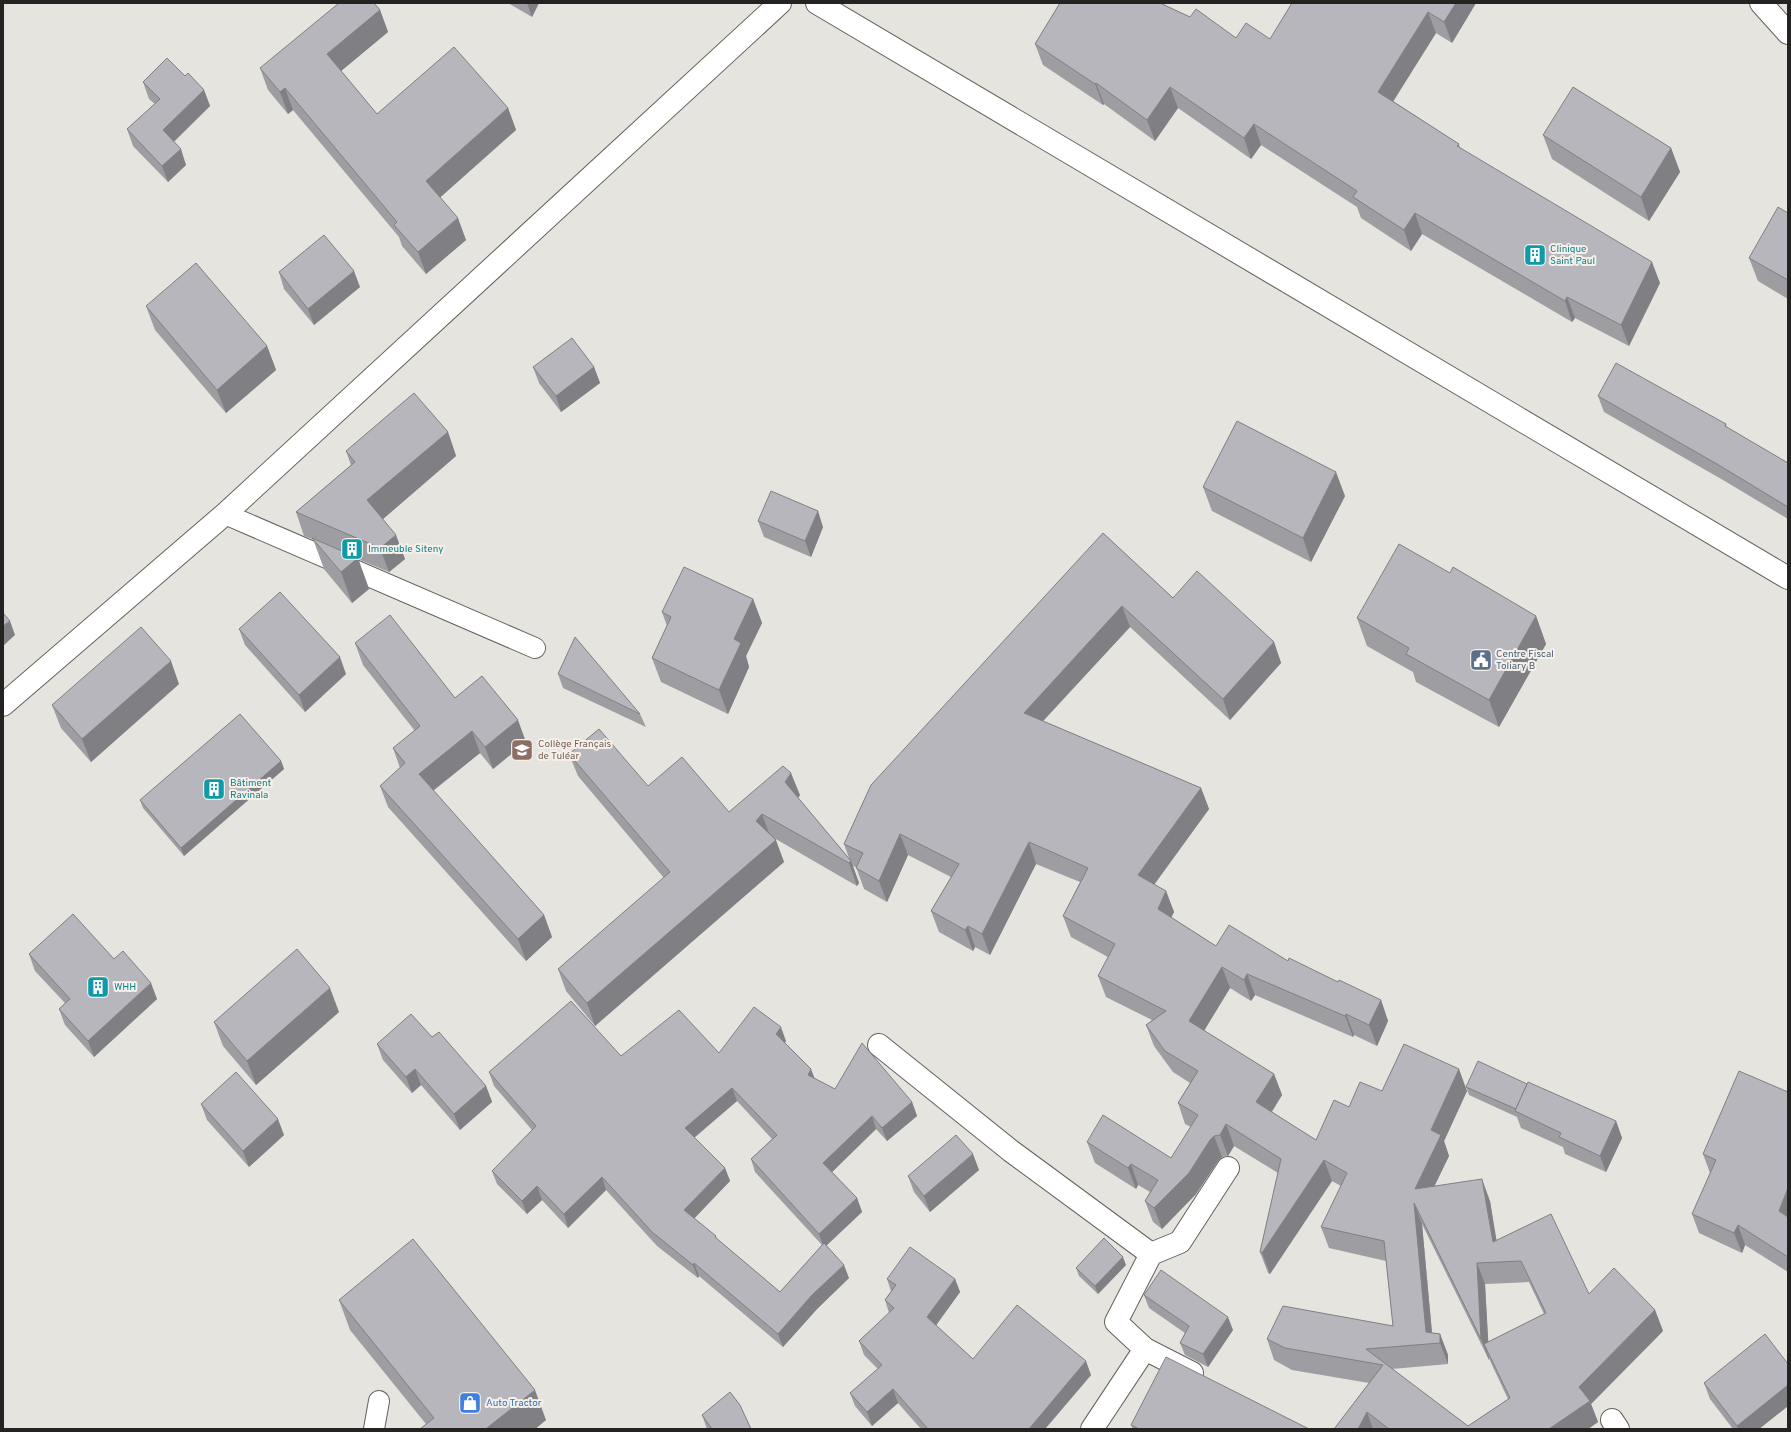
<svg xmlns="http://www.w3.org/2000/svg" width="1791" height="1432" viewBox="0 0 1791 1432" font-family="Overpass,sans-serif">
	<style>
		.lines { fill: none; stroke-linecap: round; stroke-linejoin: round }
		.lane-casing { stroke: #65625d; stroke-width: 22 }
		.street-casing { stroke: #65625d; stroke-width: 24 }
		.secondary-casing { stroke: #65625d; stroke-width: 24 }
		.lane { stroke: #fff; stroke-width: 20 }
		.street { stroke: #fff; stroke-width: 22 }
		.secondary { stroke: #fff; stroke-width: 22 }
		.wall { fill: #9d9da2; fill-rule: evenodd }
		.shaded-wall { fill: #807f84 }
		.building { fill: #b7b6bc; stroke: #807f84; fill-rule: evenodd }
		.labels { text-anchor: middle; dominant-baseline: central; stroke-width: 4; stroke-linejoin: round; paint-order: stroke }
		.culture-label { font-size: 10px; fill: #0d838f; stroke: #f4f1eb; text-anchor: start }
		.service-label { font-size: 10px; fill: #4e5e75; stroke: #f4f1eb; text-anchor: start }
		.education-label { font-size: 10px; fill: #785e54; stroke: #f4f1eb; text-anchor: start }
		.shop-label { font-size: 10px; fill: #366cbe; stroke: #f4f1eb; text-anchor: start }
	</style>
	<rect width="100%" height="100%" fill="#e6e4de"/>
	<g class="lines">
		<g class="lane-casing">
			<g id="lane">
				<polyline points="225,514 535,648"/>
				<polyline points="374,1429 379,1401"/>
			</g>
		</g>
		<g class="street-casing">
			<g id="street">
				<polyline points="1761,3 1788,33"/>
				<polyline points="879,1045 1011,1151 1151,1254"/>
				<polyline points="1192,1373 1145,1349 1116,1322 1151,1254 1180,1242 1228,1168"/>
				<polyline points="1612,1420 1618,1429"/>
				<polyline points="1092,1429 1145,1349"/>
			</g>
		</g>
		<g class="secondary-casing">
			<g id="secondary">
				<polyline points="817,3 1788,578"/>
				<polyline points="3,705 225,514 780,3"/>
			</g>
		</g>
		<use href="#lane" class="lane"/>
		<use href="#street" class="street"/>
		<use href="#secondary" class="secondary"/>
	</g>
	<g class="wall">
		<polygon points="508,3 539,3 532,17"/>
		<polygon points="1056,3 1160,3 1236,38 1270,39 1292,3 1476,3 1452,43 1436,33 1393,101 1459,144 1460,148 1660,283 1629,346 1575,318 1572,322 1422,234 1411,251 1361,218 1357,207 1261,145 1251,159 1178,108 1155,141 1104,104 1103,105 1043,65 1035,44 1059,4"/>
		<polygon points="380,10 388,32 341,71 377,114 508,108 516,130 440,197 466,240 426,274 402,246 399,237 293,110 288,114 268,90 260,68"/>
		<polygon points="185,76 204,90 210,106 174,142 186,165 168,182 133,146 127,129 155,104 149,99 143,82"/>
		<polygon points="1543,135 1671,148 1680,172 1649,221 1552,159"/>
		<polygon points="1788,213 1788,299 1758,281 1749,258"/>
		<polygon points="279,272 360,287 314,325 284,289"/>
		<polygon points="146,306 267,346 276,370 226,413 155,330"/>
		<polygon points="533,367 594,367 600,383 561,412 539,383"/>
		<polygon points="1598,396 1726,424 1727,428 1788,463 1788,519 1723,480 1604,412"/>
		<polygon points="448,432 456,456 383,519 405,559 389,572 358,559 369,589 352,603 324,569 313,539 304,536 296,512 351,465 346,451"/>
		<polygon points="1203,487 1345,496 1311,562 1212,511"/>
		<polygon points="758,521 823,527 811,557 764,537"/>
		<path d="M 1103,533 L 1173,598 L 1274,642 L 1281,663 L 1230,720 L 1130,627 L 1043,721 L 1201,788 L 1209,809 L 1154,885 L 1166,891 L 1174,912 L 1171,917 L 1216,946 L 1288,961 L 1381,1000 L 1388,1021 L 1377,1046 L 1354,1035 L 1353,1037 L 1255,995 L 1251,1001 L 1230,988 L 1204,1031 L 1274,1074 L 1282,1095 L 1272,1112 L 1316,1140 L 1349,1107 L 1382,1091 L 1467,1091 L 1444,1141 L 1449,1156 L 1434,1186 L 1490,1201 L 1496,1241 L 1589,1294 L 1655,1310 L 1663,1331 L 1591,1404 L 1598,1422 L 1588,1429 L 1334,1429 L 1369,1383 L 1292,1370 L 1274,1360 L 1267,1339 L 1393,1326 L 1386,1261 L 1329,1248 L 1321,1227 L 1341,1186 L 1332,1181 L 1270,1274 L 1268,1273 L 1260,1252 L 1278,1173 L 1234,1146 L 1228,1156 L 1222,1157 L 1218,1161 L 1196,1194 L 1162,1229 L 1153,1222 L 1145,1201 L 1150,1192 L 1138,1185 L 1136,1189 L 1095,1163 L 1087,1142 L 1171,1158 L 1191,1127 L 1185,1124 L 1178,1103 L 1190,1083 L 1173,1072 L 1154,1046 L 1146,1025 L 1152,1020 L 1106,997 L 1098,976 L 1108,957 L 1071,937 L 1063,916 L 1080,882 L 1036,864 L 990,955 L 975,947 L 973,951 L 939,932 L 931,911 L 951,877 L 908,855 L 887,902 L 864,889 L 856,867 L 853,866 L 859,883 L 857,886 L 774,838 L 784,862 L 595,1026 L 566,991 L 558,969 L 664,878 L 578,776 L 569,754 L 648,786 L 729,812 L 800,795 L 798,798 L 849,858 L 844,844 ZM 1422,1224 L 1489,1360 L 1489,1358 L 1492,1365 L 1508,1399 L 1468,1426 L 1392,1369 L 1448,1364 L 1448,1355 L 1440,1334 L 1432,1333 ZM 1529,1282 L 1544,1314 L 1488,1342 L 1485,1284 Z"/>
		<polygon points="1450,573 1536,616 1546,644 1499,727 1416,682 1413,672 1367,646 1357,618"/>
		<polygon points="753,599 762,623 746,656 749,667 728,714 661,682 652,658 667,626 662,612"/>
		<polygon points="239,629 346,674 305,712 245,645"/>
		<polygon points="355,643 455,698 526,742 493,769 480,753 433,791 544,915 552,937 526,961 388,807 380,786 400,768 393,748 415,731 363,665"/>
		<polygon points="558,674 640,714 646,727 563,688"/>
		<polygon points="179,684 91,762 61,728 52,705"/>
		<polygon points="281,761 284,769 184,856 143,808 140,800"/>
		<polygon points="29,954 114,959 157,999 94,1057 65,1025 59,1009 65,1003 35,971"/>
		<polygon points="339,1012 256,1085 223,1046 214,1022"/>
		<polygon points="432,1037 486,1086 492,1102 460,1130 421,1085 412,1093 383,1060 377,1044"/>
		<path d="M 786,1041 L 785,1043 L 814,1078 L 835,1089 L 912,1102 L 917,1116 L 887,1141 L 876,1129 L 832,1172 L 857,1198 L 862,1212 L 826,1245 L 849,1278 L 817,1309 L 783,1347 L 699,1276 L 698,1278 L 657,1246 L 606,1190 L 568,1228 L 542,1200 L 527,1214 L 497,1184 L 492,1171 L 532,1130 L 494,1086 L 489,1072 L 621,1056 L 719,1053 ZM 737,1101 L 772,1139 L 751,1159 L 755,1172 L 822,1245 L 780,1292 L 717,1239 L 716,1236 L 694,1218 L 730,1181 L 725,1168 L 694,1138 Z"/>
		<polygon points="1527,1084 1616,1121 1622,1138 1606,1172 1565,1154 1563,1147 1521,1128 1517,1117 1469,1095 1466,1087"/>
		<polygon points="1788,1092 1788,1272 1745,1245 1742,1253 1699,1233 1692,1214 1710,1173 1703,1154"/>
		<polygon points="201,1104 284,1135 249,1167 207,1120"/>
		<polygon points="979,1170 930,1212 914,1192 908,1176"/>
		<polygon points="1126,1265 1098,1294 1079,1276 1076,1268"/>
		<polygon points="887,1279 955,1279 960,1292 936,1325 973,1359 1091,1375 1045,1429 921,1429 898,1403 872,1426 855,1406 850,1393 878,1369 864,1355 859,1341 889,1313 885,1300 891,1291"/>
		<polygon points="1144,1295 1233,1330 1208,1367 1185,1355 1180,1343 1185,1333 1149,1308"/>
		<polygon points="339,1300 546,1420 535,1429 420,1429 426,1424 350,1330"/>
		<polygon points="1788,1364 1788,1406 1759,1429 1733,1429 1710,1399 1704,1383"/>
		<polygon points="702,1415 751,1429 707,1429"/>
		<polygon points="1131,1425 1309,1429 1133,1429"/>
	</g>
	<g class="shaded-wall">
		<polygon points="527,3 539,3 532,17"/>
		<polygon points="1456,3 1476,3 1452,43 1444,22"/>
		<polygon points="380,10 388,32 335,76 327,54"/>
		<polygon points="1428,12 1436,33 1386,113 1378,92"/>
		<polygon points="1096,83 1104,104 1103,105 1095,84"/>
		<polygon points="1170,87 1178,108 1155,141 1147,120"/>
		<polygon points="285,88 293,110 288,114 280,92"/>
		<polygon points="204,90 210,106 169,146 163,130"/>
		<polygon points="508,108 516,130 434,203 426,181"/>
		<polygon points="1254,124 1261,145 1251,159 1244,138"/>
		<polygon points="1671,148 1680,172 1649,221 1641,197"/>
		<polygon points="181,149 186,165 168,182 162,166"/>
		<polygon points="1415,213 1422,234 1411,251 1404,230"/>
		<polygon points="458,218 466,240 426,274 418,252"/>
		<polygon points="1652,262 1660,283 1629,346 1621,325"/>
		<polygon points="354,271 360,287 314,325 308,309"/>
		<polygon points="1567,297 1575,318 1572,322 1565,301"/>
		<polygon points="267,346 276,370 226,413 217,390"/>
		<polygon points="594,367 600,383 561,412 556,396"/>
		<polygon points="448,432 456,456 376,525 367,500"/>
		<polygon points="1336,472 1345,496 1311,562 1303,538"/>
		<polygon points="818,511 823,527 811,557 805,541"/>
		<polygon points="396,535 405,559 389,572 380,548"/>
		<polygon points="358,558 369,589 352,603 341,572"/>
		<polygon points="753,599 762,623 746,656 749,667 728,714 719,690 734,639"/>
		<polygon points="1122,606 1130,627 1031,734 1024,713"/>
		<polygon points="1536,616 1546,644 1499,727 1489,700"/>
		<polygon points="10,621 15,635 3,646 3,626"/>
		<polygon points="1274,642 1281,663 1230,720 1223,699"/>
		<polygon points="340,657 346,674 305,712 299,695"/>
		<polygon points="171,661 179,684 91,762 82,739"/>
		<polygon points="518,720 526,742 493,769 485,747"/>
		<polygon points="472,731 480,753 426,796 419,774"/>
		<polygon points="281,761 284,769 184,856 181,848"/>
		<polygon points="791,773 800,795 793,805 785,782"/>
		<polygon points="1201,788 1209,809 1145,897 1138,875"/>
		<polygon points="762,814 770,836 756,821"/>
		<polygon points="900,834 908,855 887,902 879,881"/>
		<polygon points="776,840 784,862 595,1026 587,1003"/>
		<polygon points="1029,842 1036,864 990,955 982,934"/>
		<polygon points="851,861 859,883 857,886 849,863"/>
		<polygon points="1166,891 1174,912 1165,930 1158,909"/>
		<polygon points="544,915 552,937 526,961 518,939"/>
		<polygon points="968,926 975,947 973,951 965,930"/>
		<polygon points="1222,967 1230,988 1197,1042 1189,1021"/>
		<polygon points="1247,974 1255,995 1251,1001 1244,980"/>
		<polygon points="151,983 157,999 94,1057 88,1041"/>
		<polygon points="330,988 339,1012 256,1085 247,1061"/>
		<polygon points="1381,1000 1388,1021 1377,1046 1369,1025"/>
		<polygon points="1346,1014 1354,1035 1353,1037 1345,1016"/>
		<polygon points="781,1027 786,1041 781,1047 776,1034"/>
		<polygon points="415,1069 421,1085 412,1093 406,1077"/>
		<polygon points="811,1069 816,1082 808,1075"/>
		<polygon points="1459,1069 1467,1091 1444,1141 1449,1156 1423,1210 1415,1189 1431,1130"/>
		<polygon points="1274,1074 1282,1095 1264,1123 1256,1102"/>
		<polygon points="486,1086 492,1102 460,1130 454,1114"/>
		<polygon points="732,1088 737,1101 689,1142 685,1128"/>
		<polygon points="912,1102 917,1116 887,1141 882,1128"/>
		<polygon points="872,1116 876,1129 828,1176 823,1163"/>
		<polygon points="278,1119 284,1135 249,1167 243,1151"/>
		<polygon points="1616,1121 1622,1138 1606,1172 1600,1156"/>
		<polygon points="1226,1124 1234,1146 1228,1156 1220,1135"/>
		<polygon points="1214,1136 1222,1157 1218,1161 1196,1194 1162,1229 1154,1208 1210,1140"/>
		<polygon points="973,1154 979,1170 930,1212 924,1196"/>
		<polygon points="1324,1160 1332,1181 1270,1274 1262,1253"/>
		<polygon points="1131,1164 1138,1185 1136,1189 1128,1168"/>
		<polygon points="725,1168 730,1181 689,1224 684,1210"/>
		<polygon points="602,1177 606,1190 568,1228 564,1214"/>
		<polygon points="1482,1179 1490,1201 1500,1261 1493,1242"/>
		<polygon points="537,1186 542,1200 527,1214 522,1201"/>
		<polygon points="1788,1188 1788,1225 1779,1211"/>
		<polygon points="857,1198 862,1212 824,1248 819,1234"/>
		<polygon points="1414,1203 1422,1224 1433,1344 1426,1332"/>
		<polygon points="1738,1225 1745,1245 1742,1253 1734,1233"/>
		<polygon points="1123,1257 1126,1265 1098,1294 1095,1286"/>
		<polygon points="694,1263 699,1276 698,1278 693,1265"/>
		<polygon points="1477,1263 1485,1284 1489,1354 1484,1344 1489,1358 1489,1360 1481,1339"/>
		<polygon points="844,1265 849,1278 817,1309 783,1347 778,1334 812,1295"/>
		<polygon points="955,1279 960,1292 932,1331 927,1317"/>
		<polygon points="1655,1310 1663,1331 1591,1404 1598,1422 1588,1429 1549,1429 1579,1387"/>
		<polygon points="1228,1317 1233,1330 1208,1367 1203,1354"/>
		<polygon points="1440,1334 1448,1355 1448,1364 1440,1343"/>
		<polygon points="1086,1361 1091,1375 1045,1429 1029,1429"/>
		<polygon points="1788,1385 1788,1406 1759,1429 1738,1429 1737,1426"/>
		<polygon points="893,1389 898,1403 872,1426 867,1412"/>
		<polygon points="535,1390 546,1420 535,1429 488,1429 487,1428"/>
		<polygon points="1367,1412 1373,1429 1358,1429"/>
	</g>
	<g class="building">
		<polygon points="339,3 374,3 380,10 327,54 377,114 454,47 508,108 426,181 458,218 418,252 394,225 397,222 285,88 280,92 260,68"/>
		<polygon points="1060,3 1160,3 1190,17 1196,9 1236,38 1246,23 1270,39 1292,3 1456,3 1444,22 1428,12 1378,92 1459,144 1457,146 1652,262 1621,325 1567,297 1565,301 1415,213 1404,230 1353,197 1357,191 1254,124 1244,138 1170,87 1147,120 1096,83 1095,84 1035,44"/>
		<polygon points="167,58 185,76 188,73 204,90 163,130 181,149 162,166 127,129 160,99 143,82"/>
		<polygon points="1573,87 1671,148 1641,197 1543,135"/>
		<polygon points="1778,207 1788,213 1788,280 1749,258"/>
		<polygon points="324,235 354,271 308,309 279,272"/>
		<polygon points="196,263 267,346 217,390 146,306"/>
		<polygon points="572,338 594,367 556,396 533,367"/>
		<polygon points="1616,363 1726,424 1725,426 1788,463 1788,507 1717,464 1598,396"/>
		<polygon points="414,393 448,432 367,500 396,535 380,548 296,512 355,462 346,451"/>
		<polygon points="1237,421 1336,472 1303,538 1203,487"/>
		<polygon points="771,491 818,511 805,541 758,521"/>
		<path d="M 1103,533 L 1173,598 L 1197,571 L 1274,642 L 1223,699 L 1122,606 L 1024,713 L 1201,788 L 1138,875 L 1166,891 L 1158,909 L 1216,946 L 1229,925 L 1288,961 L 1289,958 L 1338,982 L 1339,980 L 1381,1000 L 1369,1025 L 1346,1014 L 1345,1016 L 1247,974 L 1244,980 L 1222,967 L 1189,1021 L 1274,1074 L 1256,1102 L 1316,1140 L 1334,1100 L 1349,1107 L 1360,1082 L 1382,1091 L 1404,1044 L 1459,1069 L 1431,1130 L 1441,1135 L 1415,1189 L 1482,1179 L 1493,1242 L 1551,1214 L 1589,1294 L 1614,1268 L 1655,1310 L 1579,1387 L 1590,1401 L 1549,1429 L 1389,1429 L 1367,1412 L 1358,1429 L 1334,1429 L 1383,1365 L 1285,1348 L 1267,1339 L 1283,1306 L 1393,1326 L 1384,1241 L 1321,1227 L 1347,1173 L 1324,1160 L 1262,1253 L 1260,1252 L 1281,1159 L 1226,1124 L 1220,1135 L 1214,1136 L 1210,1140 L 1189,1173 L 1154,1208 L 1145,1201 L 1158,1180 L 1131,1164 L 1128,1168 L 1087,1142 L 1103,1115 L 1171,1158 L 1198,1115 L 1178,1103 L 1198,1071 L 1165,1051 L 1146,1025 L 1166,1011 L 1098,976 L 1115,944 L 1063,916 L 1088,868 L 1029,842 L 982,934 L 968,926 L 965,930 L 931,911 L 959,864 L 900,834 L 879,881 L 856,868 L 863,853 L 844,844 L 871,785 ZM 1414,1203 L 1481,1339 L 1477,1263 L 1521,1261 L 1546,1313 L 1484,1344 L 1510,1398 L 1468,1426 L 1366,1349 L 1440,1343 L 1440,1334 L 1426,1332 Z"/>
		<polygon points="312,538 358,558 341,572"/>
		<polygon points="1399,544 1450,573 1453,567 1536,616 1489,700 1406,654 1409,648 1357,618"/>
		<polygon points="684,567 753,599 734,639 741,643 719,690 652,658 671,617 662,612"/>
		<polygon points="280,592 340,657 299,695 239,629"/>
		<polygon points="3,613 10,621 3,626"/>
		<polygon points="390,615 455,698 482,676 518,720 485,747 472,731 419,774 544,915 518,939 380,786 405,763 393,748 420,726 355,643"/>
		<polygon points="141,627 171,661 82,739 52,705"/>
		<polygon points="575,637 640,714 558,674"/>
		<polygon points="240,714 281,761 181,848 140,800"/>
		<polygon points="599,729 648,786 682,757 729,812 783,766 791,773 785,782 851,861 849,863 762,814 756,821 776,840 587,1003 558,969 670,872 569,754"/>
		<polygon points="73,914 114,959 123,951 151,983 88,1041 59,1009 70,999 29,954"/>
		<polygon points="297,949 330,988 247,1061 214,1022"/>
		<polygon points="571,1001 621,1056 679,1010 719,1053 754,1007 781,1027 776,1034 811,1069 808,1075 835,1089 862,1043 912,1102 882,1128 872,1116 823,1163 857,1198 819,1234 751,1159 777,1135 732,1088 685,1128 725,1168 684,1210 716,1236 715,1237 780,1292 824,1243 844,1265 812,1295 778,1334 694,1263 693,1265 652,1232 602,1177 564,1214 537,1186 522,1201 492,1171 536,1126 489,1072"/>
		<polygon points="411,1014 432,1037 439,1032 486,1086 454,1114 415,1069 406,1077 377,1044"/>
		<polygon points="1478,1061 1527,1084 1516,1109 1466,1087"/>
		<polygon points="1739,1071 1788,1092 1788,1188 1779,1211 1788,1217 1788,1257 1738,1225 1734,1233 1692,1214 1716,1160 1703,1154"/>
		<polygon points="236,1072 278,1119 243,1151 201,1104"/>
		<polygon points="1528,1082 1616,1121 1600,1156 1559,1137 1561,1133 1515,1111"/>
		<polygon points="956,1135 973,1154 924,1196 908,1176"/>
		<polygon points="1104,1238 1123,1257 1095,1286 1076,1268"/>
		<polygon points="413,1239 535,1390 487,1428 488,1429 420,1429 434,1418 339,1300"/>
		<polygon points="910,1247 955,1279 927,1317 973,1359 1017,1305 1086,1361 1029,1429 928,1429 893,1389 867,1412 850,1393 882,1365 859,1341 894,1308 885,1300 896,1285 887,1279"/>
		<polygon points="1161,1270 1228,1317 1203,1354 1180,1343 1189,1326 1144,1295"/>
		<polygon points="1765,1334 1788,1364 1788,1385 1737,1426 1704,1383"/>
		<polygon points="1166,1357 1309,1429 1139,1429 1131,1425"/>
		<polygon points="730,1392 740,1405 751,1429 712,1429 702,1415"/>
	</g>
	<defs>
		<g id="building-square" transform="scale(1.15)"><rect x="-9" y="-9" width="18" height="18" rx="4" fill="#0f9aa8" stroke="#f4f1eb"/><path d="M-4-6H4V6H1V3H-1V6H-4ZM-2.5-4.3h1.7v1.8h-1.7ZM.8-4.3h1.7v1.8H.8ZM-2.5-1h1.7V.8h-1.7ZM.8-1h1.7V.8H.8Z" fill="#fff"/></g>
		<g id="civic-square" transform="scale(1.15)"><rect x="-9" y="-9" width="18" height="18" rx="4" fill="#5c6f8a" stroke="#f4f1eb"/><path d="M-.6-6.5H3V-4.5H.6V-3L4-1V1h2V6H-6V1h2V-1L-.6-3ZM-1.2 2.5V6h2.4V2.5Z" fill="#fff"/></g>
		<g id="school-square" transform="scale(1.15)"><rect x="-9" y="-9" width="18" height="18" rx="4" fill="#8d6e63" stroke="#f4f1eb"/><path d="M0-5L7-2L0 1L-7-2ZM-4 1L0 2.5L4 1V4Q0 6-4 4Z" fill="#fff"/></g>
		<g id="shop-square" transform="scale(1.15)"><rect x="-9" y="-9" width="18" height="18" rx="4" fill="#3f7fe0" stroke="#f4f1eb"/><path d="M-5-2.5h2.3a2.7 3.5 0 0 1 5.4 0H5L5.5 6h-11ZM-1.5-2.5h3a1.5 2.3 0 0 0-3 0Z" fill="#fff"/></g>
	</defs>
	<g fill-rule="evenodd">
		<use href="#building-square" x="1535" y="255"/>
		<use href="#building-square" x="352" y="549"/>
		<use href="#civic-square" x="1481" y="660"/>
		<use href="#school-square" x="522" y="750"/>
		<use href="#building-square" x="214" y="789"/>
		<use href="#building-square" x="98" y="987"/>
		<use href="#shop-square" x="470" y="1403"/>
	</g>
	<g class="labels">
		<g class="culture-label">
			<text x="1550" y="249">Clinique<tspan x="1550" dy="12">Saint Paul</tspan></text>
			<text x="368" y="549">Immeuble Siteny</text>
			<text x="230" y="783">Bâtiment<tspan x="230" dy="12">Ravinala</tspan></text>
			<text x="114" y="987">WHH</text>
		</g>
		<g class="service-label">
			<text x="1496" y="654">Centre Fiscal<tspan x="1496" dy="12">Toliary B</tspan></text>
		</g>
		<g class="education-label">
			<text x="538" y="744">Collège Français<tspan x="538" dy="12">de Tuléar</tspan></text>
		</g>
		<g class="shop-label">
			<text x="486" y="1403">Auto Tractor</text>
		</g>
	</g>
	<rect width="1791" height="1432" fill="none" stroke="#242321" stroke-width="8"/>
</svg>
